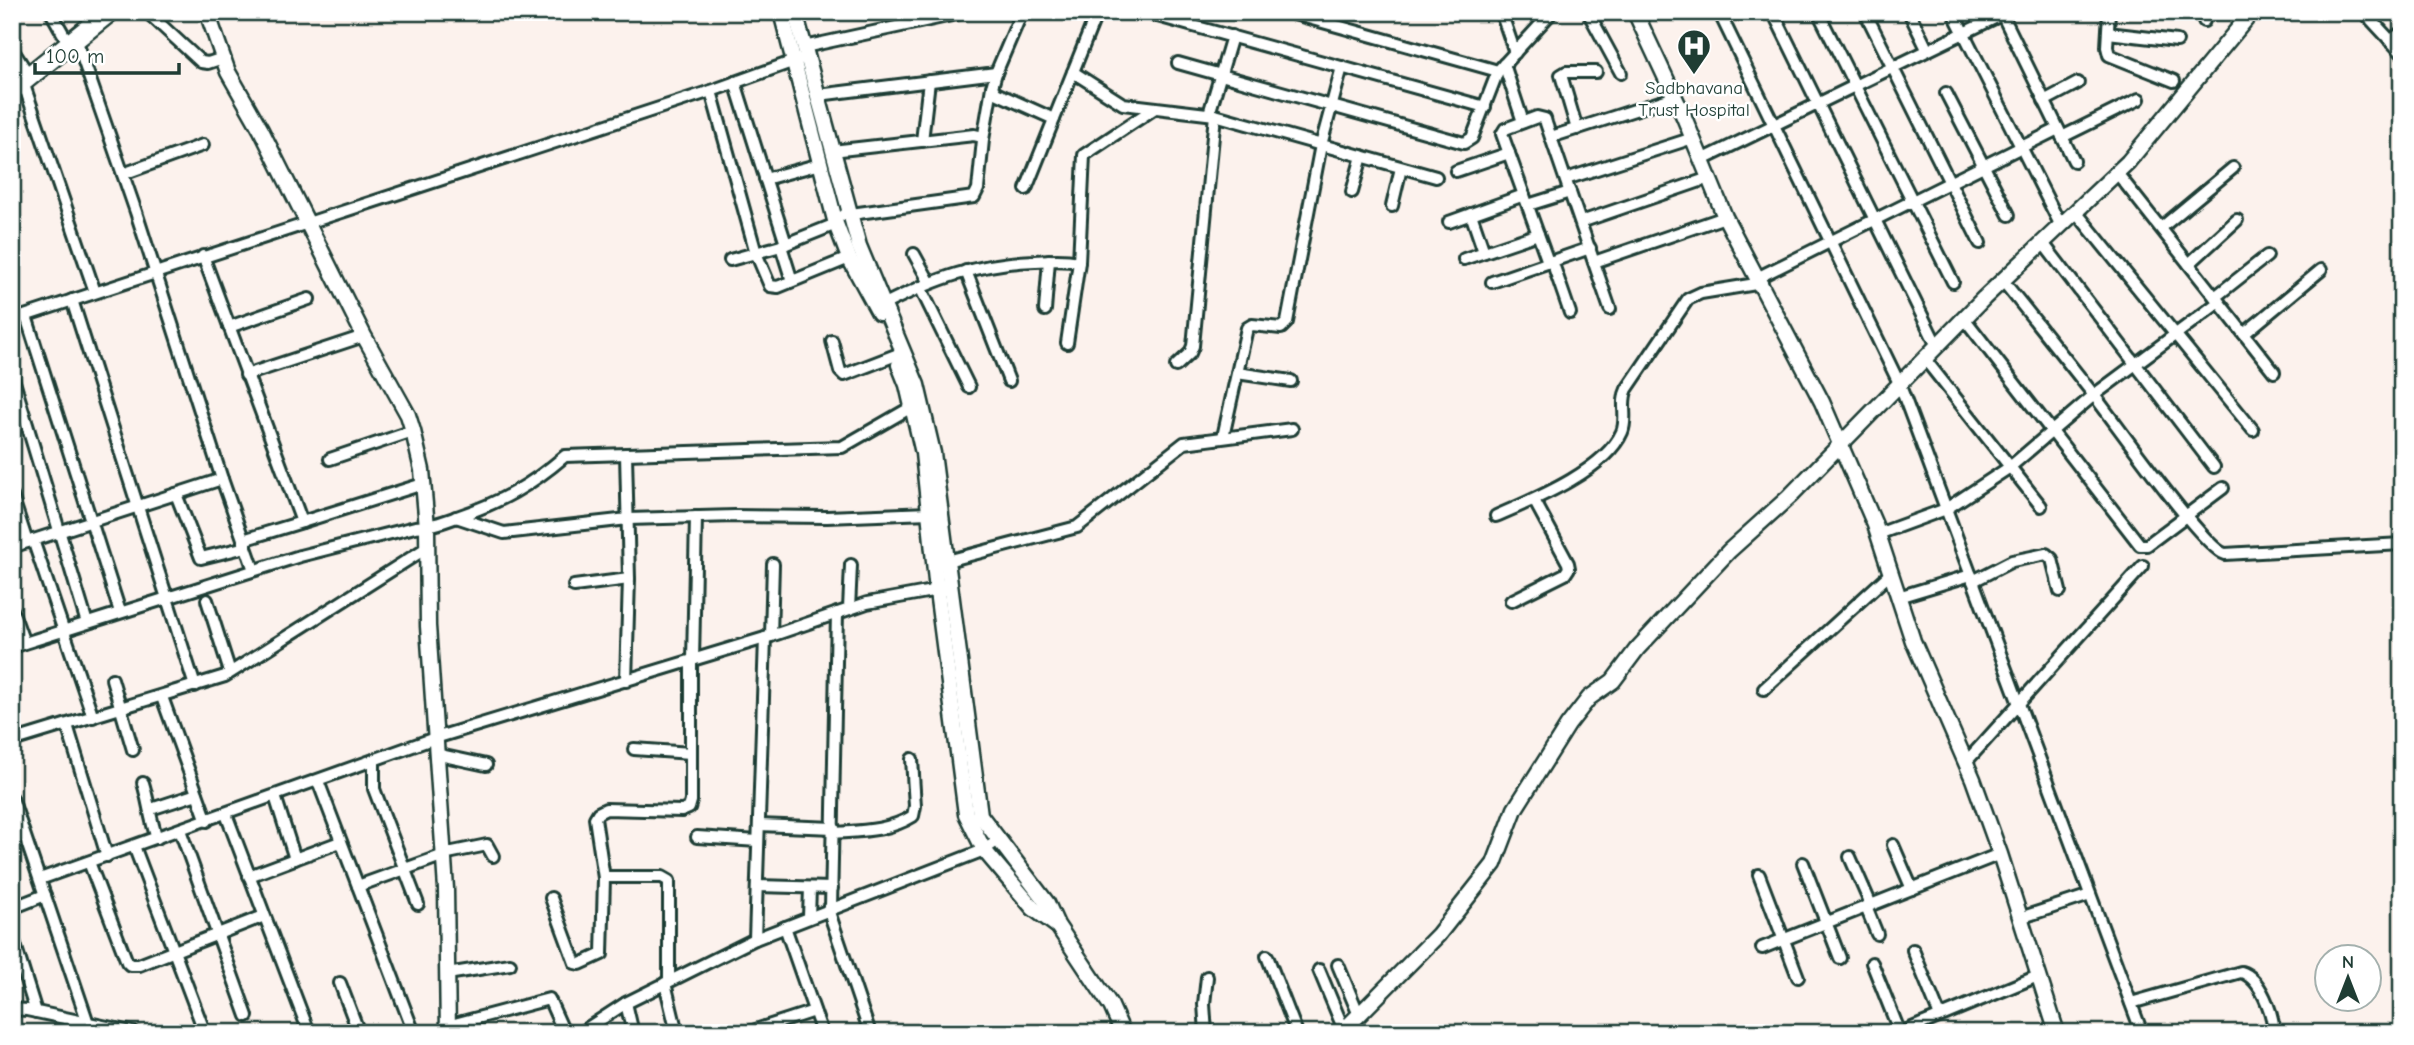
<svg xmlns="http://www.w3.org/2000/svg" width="2414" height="1045" viewBox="0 0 2414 1045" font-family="'Comic Neue',sans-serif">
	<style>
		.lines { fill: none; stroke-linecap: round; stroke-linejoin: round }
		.street-casing { stroke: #1f3d34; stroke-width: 16 }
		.secondary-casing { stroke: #1f3d34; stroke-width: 19 }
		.highway-casing { stroke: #1f3d34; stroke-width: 24 }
		.street { stroke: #fff; stroke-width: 10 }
		.secondary { stroke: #fff; stroke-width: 14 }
		.highway { stroke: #fff; stroke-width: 19 }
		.labels { text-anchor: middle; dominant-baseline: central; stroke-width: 5; stroke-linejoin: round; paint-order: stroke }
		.poi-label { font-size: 19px; fill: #1f3d34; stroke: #fff }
	</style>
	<rect width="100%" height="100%" fill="#fcf2ed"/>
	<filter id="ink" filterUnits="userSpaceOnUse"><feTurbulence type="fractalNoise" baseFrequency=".0143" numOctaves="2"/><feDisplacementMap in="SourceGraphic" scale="14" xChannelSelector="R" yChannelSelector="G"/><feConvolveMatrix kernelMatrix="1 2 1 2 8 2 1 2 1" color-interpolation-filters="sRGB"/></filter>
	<g filter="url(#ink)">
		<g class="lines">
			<g class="street-casing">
				<g id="street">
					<polyline points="51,12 70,46"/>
					<polyline points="147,12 201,62 208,63 223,58"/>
					<polyline points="1022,12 996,73 992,87 996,93 1054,119"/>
					<polyline points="1143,12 1485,107"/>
					<polyline points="1287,12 1498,71 1552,12"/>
					<polyline points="1501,12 1515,53"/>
					<polyline points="1588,12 1621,73"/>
					<polyline points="1719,12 1899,383 2142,1033"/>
					<polyline points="1773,12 1937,346"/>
					<polyline points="1818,12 1953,282"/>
					<polyline points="1865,12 1980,243"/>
					<polyline points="1909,12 1927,49"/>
					<polyline points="1953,12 2061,226"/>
					<polyline points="2001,12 2074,161"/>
					<polyline points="2109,12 2107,47 2109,55 2174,81"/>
					<polyline points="2364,12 2402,53"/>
					<polyline points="2204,21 2206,12"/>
					<polyline points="2108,33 2177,41"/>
					<polyline points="76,39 136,212 222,479 254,570"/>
					<polyline points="2390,41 2402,32"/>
					<polyline points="804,47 966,12"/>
					<polyline points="12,49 30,77"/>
					<polyline points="1178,63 1464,143 1472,138 1498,71"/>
					<polyline points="1504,64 1523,122"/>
					<polyline points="1073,72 1123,104 1215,115 1436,177"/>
					<polyline points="23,82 95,292"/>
					<polyline points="735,82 786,244"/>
					<polyline points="711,91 756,253 770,286 778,287 849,258"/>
					<polyline points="1946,93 2009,215"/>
					<polyline points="818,95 996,73"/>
					<polyline points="2044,101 2078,83"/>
					<polyline points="1209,114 1232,36"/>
					<polyline points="1577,129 1561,75 1566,72 1596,72"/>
					<polyline points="1551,137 1675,97"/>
					<polyline points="2062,137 2139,99"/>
					<polyline points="922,141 929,81"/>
					<polyline points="832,151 974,135 983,137"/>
					<polyline points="1702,160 2007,12"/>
					<polyline points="1456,171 1509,153"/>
					<polyline points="2117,173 2274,372"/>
					<polyline points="123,174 203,145"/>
					<polyline points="765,179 820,164"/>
					<polyline points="1566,179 1693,138"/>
					<polyline points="1026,189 1097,12"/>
					<polyline points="1352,192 1362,156"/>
					<polyline points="1528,205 1570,192"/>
					<polyline points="1392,206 1401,168"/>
					<polyline points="2076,212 2253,430"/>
					<polyline points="1471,214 1484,252"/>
					<polyline points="844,215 974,197 978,189 983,140 992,87"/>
					<polyline points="1449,222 1524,195"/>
					<polyline points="1581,222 1709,178"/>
					<polyline points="2161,228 2233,168"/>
					<polyline points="2043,243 2214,467"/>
					<polyline points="781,246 792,281"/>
					<polyline points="914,254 930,283"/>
					<polyline points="203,256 302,522 423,484"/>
					<polyline points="1464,259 1538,234"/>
					<polyline points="730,260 781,246 836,224"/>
					<polyline points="1552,261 1570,313"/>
					<polyline points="1548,262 1502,134 1505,129 1537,117 1545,119 1546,123 1610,309"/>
					<polyline points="1594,262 1725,217"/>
					<polyline points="2189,264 2237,220"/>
					<polyline points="966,271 1009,381"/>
					<polyline points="1759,277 2058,129"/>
					<path d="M 2003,281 C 2033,318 2063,356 2093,394 C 2113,419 2204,549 2225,554 L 2402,544"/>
					<polyline points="1492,282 1590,248"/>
					<polyline points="920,287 969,387"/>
					<polyline points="2215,297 2267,256"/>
					<polyline points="72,300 195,686"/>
					<path d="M 885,304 C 935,279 978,263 1035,261 C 1050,260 1064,259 1079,262"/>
					<polyline points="1045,310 1049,260"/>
					<polyline points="26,316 120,612"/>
					<polyline points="1964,318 2140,545 2147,545 2223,488"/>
					<polyline points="12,320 711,91 800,59"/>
					<polyline points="229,327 309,299"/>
					<polyline points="2244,334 2321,270"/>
					<polyline points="832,341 840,371 844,375 896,355"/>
					<polyline points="1067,343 1079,262 1084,155 1155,108"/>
					<polyline points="1924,358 2041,506"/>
					<polyline points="1176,366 1190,353 1193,346 1215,115"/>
					<polyline points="1237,373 1291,381"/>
					<polyline points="12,375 87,623"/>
					<polyline points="246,375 364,336"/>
					<polyline points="1223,437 1247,328 1252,325 1281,328 1287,322 1321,145 1342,67"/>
					<polyline points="626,454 629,579 626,681"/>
					<polyline points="330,459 413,431"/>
					<polyline points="176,494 201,558 246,547"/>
					<polyline points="12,496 27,542"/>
					<path d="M 1496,516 C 1533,500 1605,471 1622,432 C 1628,418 1620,403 1627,389 L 1688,299 L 1701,293 L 1762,283"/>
					<polyline points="456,517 504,533 628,519 735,516 827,517 929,513"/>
					<polyline points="1878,534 1946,509 2010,467 2094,395 2219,302"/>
					<polyline points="33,540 93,717"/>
					<polyline points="243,540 302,522"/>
					<polyline points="12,547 222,479"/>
					<polyline points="947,561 1077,527 1184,443 1292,429"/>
					<polyline points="1973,581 2012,561 2046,554 2052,559 2060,591"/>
					<polyline points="574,586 629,579"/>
					<polyline points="1898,597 1971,575"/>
					<polyline points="207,600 230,672"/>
					<polyline points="1511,601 1565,574 1569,568 1568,563 1534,500"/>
					<polyline points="849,609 851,565"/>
					<polyline points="12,610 24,643"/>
					<polyline points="771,636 773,564"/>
					<path d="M 12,647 L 300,556 L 415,527 C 430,527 443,522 457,517 C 501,502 530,486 565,456 L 842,447 L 917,404"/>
					<polyline points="693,660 696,517"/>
					<polyline points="112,679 133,750"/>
					<polyline points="1764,689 1891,573"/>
					<polyline points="162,697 207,821"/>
					<polyline points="67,725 107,856"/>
					<polyline points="12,741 225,676 428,547"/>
					<polyline points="634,749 691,753"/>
					<polyline points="435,754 486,765"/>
					<polyline points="374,760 374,789 418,904"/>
					<polyline points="1966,762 2143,566"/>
					<polyline points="318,781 414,1033"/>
					<path d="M 143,783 C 149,802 150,820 157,838"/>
					<polyline points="275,796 295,859"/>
					<polyline points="12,798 88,1023"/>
					<polyline points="151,809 197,794"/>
					<polyline points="226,814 307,1027 311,1031 317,1032 358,1030"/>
					<polyline points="759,825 834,828"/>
					<polyline points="180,830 247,1016"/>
					<path d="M 834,833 C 862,831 889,831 913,816 L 915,806 L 912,759"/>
					<polyline points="697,837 758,841"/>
					<polyline points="1893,845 1912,889"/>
					<polyline points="134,846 205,1033"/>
					<polyline points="443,854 487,845 493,856"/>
					<polyline points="1850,857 1871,905"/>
					<polyline points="89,862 127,962 130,965 139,965 264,916"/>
					<polyline points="1803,863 1840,958"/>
					<polyline points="1759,875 1798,977"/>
					<polyline points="249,876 340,842"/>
					<polyline points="604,877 662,877 669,881 669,981"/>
					<polyline points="40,879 435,738 765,638 867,603 943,589"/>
					<polyline points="358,886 444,855"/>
					<polyline points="757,886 832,888"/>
					<polyline points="551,898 575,963 580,964 602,954 604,878 595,818 598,813 606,809 682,811 689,808 691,801 691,661"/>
					<polyline points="1866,907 1877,934"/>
					<polyline points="12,908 45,895"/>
					<polyline points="831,908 837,613"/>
					<polyline points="828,909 870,1033"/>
					<polyline points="809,917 810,888"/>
					<polyline points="2020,918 2090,895"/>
					<polyline points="785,927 822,1033"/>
					<polyline points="12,935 36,1012"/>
					<polyline points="755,939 765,638"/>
					<polyline points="1762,948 2000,854"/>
					<polyline points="1913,950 1940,1016"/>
					<polyline points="1267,956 1297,1033"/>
					<polyline points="1872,963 1900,1033"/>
					<polyline points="1338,965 1359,1015"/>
					<polyline points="1319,970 1344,1030"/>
					<polyline points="447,974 510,964"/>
					<polyline points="340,983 359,1033"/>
					<polyline points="665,983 677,1033"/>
					<polyline points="626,1003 633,1033"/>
					<path d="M 2131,1003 L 2241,972 C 2261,978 2273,1014 2274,1033"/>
					<polyline points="12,1009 27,1010 136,1033"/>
					<polyline points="447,1026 549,999 562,1028 568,1033"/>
					<polyline points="580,1033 626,1003 755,939 984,850 997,841"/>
					<polyline points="746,1033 814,1011"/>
					<polyline points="1206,1033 1204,1004 1207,977"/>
					<polyline points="1900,1033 2038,976"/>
				</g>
			</g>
			<g class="secondary-casing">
				<g id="secondary">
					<polyline points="207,12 228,72 261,130 364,336 408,415 413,431 422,470 427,527 428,626 446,889 448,1033"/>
					<polyline points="781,12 836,224 849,258 879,313"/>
					<polyline points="795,12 859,246 917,385 933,453 980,815 1047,903 1057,925 1111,1006 1123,1033"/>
					<polyline points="1635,12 1684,117 1725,217 1822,402 1875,525 1913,641 1973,779 2000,854 2057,1033"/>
					<polyline points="899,365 907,385 923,453 937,591 966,814 984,850 1033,908 1056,925"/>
					<polyline points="1341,1033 1438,935 1494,864 1515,809 1568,725 1589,698 1613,681 1637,649 1729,551 1789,497 1984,298 2128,162 2252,12"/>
				</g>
			</g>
			<g class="highway-casing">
				<polyline id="highway" points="12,90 109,12"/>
			</g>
			<use href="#street" class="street"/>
			<use href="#secondary" class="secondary"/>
			<use href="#highway" class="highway"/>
		</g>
	</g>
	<defs>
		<g id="hospital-pin" transform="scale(1.75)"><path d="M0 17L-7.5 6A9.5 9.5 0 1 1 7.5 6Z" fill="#1f3d34" stroke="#fff"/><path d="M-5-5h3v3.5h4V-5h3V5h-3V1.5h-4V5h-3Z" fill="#fff"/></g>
	</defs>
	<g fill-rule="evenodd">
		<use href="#hospital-pin" x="1694" y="46"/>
	</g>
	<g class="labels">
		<g class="poi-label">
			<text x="1694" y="88">Sadbhavana<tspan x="1694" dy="22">Trust Hospital</tspan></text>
		</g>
	</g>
	<rect width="2414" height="1045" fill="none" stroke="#fff" stroke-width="42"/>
	<rect x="21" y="21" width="2372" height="1003" fill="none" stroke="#1f3d34" stroke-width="2.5" filter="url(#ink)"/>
	<g transform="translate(2348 978)"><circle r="33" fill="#ffffff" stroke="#a5b1ae" stroke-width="2"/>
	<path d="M0-5L12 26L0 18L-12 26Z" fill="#1f3d34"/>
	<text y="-10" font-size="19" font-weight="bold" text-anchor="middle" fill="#1f3d34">N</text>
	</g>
	<path d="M35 63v10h144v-10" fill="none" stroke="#1f3d34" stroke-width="3.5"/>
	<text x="46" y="63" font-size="21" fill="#1f3d34" stroke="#ffffff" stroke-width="5" paint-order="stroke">100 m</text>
</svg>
